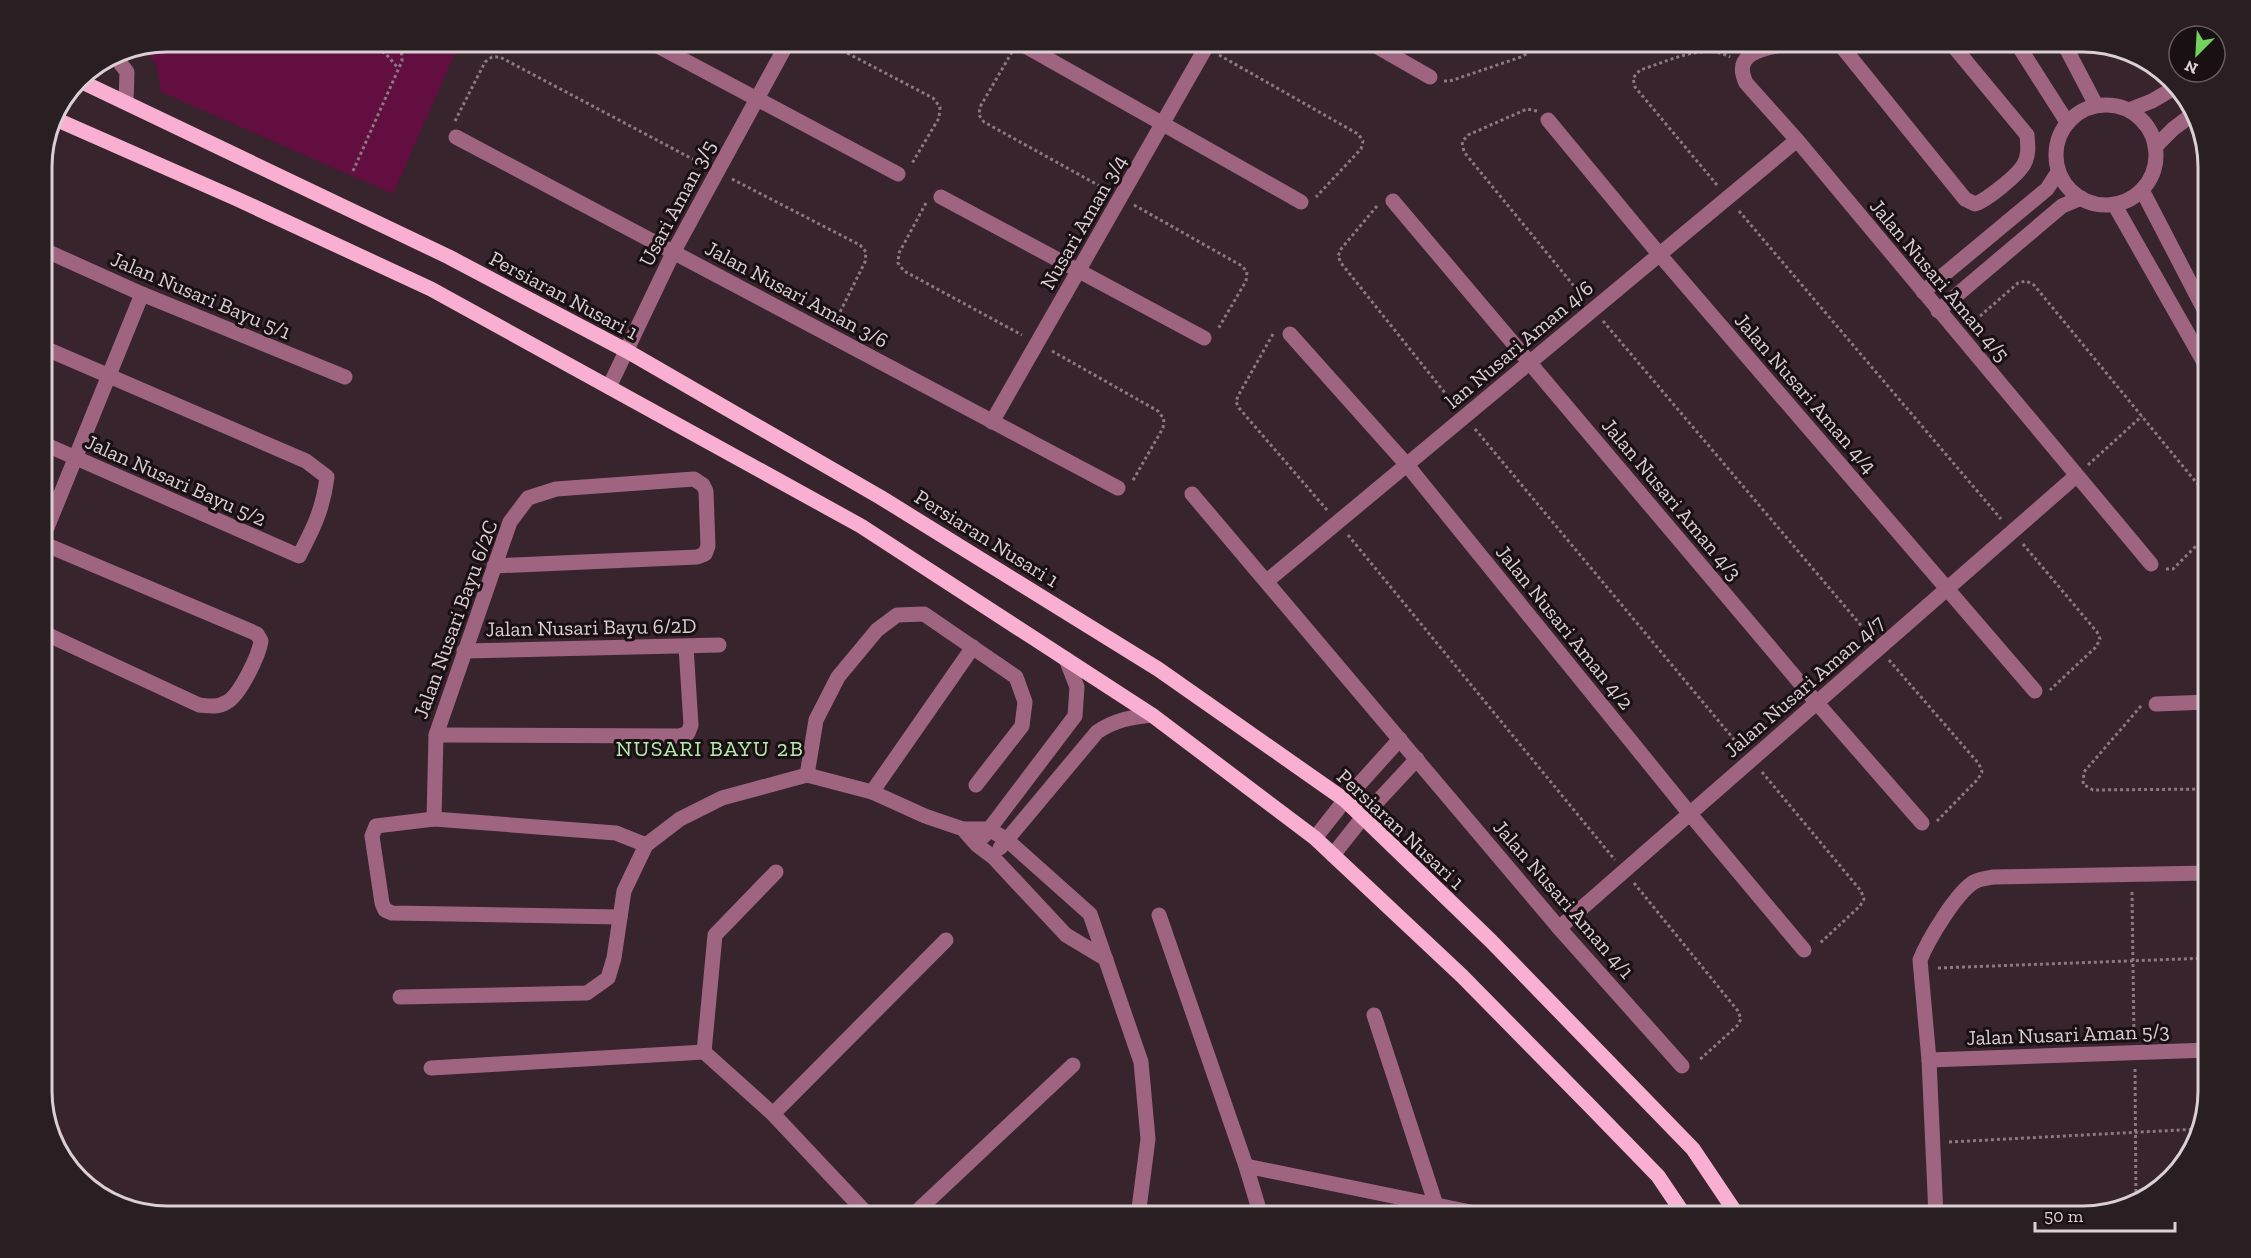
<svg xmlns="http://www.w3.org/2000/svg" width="2251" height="1258" viewBox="0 0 2251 1258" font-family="'Zilla Slab',serif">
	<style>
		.green { fill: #620e40 }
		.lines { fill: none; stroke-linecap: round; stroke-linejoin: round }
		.path { stroke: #897980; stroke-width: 3; stroke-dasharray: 3 3; stroke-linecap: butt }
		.minor { stroke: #9f6480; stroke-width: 15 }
		.major { stroke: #f8afd2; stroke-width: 15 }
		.labels { text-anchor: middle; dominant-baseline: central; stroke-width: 6; stroke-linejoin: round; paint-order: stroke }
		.street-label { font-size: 21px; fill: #dbcfd4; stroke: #191014 }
		.neighbourhood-label { font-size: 22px; letter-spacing: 1.5px; fill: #b8ebab; stroke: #191014 }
		.rim { fill: none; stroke: #dbcfd4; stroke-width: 3 }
	</style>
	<rect width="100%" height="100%" fill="#37242d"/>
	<polygon class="green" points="168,42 460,42 393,194 161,92 157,66 146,49 147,46"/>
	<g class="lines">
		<g class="path">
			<polyline points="360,42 385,53 398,68"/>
			<polyline points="826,42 933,98 940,107 939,118 911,165"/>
			<polyline points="1012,52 980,107 979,115 984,122 1107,190"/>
			<polyline points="1219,55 1358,134 1363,141 1361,149 1316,197"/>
			<polyline points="1444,81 1450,81 1521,57 1528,53 1530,42"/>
			<polyline points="1537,111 1527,109 1468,135 1462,142 1464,152 1583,297"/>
			<polyline points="455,121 485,62 492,57 500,57 702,164"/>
			<polyline points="353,171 402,61 401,42"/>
			<polyline points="732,179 860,245 866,252 865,262 836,320"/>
			<path d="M 1717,185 L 1635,87 L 1633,78 L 1640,70 C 1667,62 1704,42 1730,57"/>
			<polyline points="926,203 899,253 898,263 904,271 1022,335"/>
			<polyline points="1134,205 1242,266 1247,272 1246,281 1218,329"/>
			<polyline points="1377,206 1341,249 1338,256 1341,263 1453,403"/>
			<polyline points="1739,211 2001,519"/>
			<polyline points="1603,321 1870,636"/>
			<polyline points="1971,324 2018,283 2026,281 2034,285 2209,498"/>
			<polyline points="1273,334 1238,396 1236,402 1239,408 1327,510"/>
			<polyline points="1052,351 1158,411 1164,419 1163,428 1132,482"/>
			<polyline points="1475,429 1742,749"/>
			<polyline points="2088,465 2142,416"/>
			<polyline points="1348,535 1615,860"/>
			<polyline points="2023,544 2097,632 2100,639 2096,647 2050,690"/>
			<polyline points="2166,569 2173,569 2209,533"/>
			<polyline points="1889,660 1979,764 1982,772 1978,779 1937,821"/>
			<polyline points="2141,706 2084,772 2083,784 2093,790 2209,789"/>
			<polyline points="1762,772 1861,891 1864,899 1860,906 1819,944"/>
			<polyline points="1634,883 1738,1011 1741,1019 1737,1026 1698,1061"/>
			<polyline points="2132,892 2134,1038"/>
			<polyline points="1938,968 2209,958"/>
			<polyline points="2135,1069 2136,1202"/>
			<polyline points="1949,1142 2199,1129"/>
		</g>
		<g class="minor">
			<polyline points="650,42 898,174"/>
			<polyline points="1369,42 1430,77"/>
			<path d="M 1794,42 C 1772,48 1730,49 1746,83 L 1797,140 L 2151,564"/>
			<path d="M 1838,42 L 1965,199 L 1975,204 C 1987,200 2018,175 2024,164 C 2029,155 2028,146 2027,135 L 1950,42"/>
			<polyline points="2016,42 2067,122"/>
			<polyline points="2063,42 2096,105"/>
			<polyline points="1027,47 1301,202"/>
			<polyline points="114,55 127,72 126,102"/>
			<circle cx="2106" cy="155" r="50"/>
			<polyline points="2129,110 2152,101 2176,87"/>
			<polyline points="1548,120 1659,254 2035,691"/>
			<polyline points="456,137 1118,488"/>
			<polyline points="2155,147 2173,129 2193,114"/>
			<polyline points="2209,187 2207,196 2209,204"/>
			<polyline points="2142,190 2209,319"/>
			<polyline points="941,197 1204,338"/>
			<polyline points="1393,201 1817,703 1922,823"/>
			<polyline points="2114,204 2209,371"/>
			<polyline points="42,249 142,294 345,377"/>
			<polyline points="1923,292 2047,189 2058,172"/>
			<polyline points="1938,311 2062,206 2081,198"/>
			<polyline points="1290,334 1407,465 1690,814 1804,950"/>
			<path d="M 42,347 L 306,461 L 327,477 C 323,509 314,527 299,556 L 42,443"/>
			<polyline points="609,387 674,251 788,42"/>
			<polyline points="992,422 1209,42"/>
			<polyline points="1192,494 1559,928 1682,1066"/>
			<polyline points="42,540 142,294"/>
			<path d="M 42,543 L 248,630 L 257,634 L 261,641 C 259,655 240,695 227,702 C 217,708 209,706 199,705 L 42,632"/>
			<polyline points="1267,581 1797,140"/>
			<polyline points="464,651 719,645"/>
			<polyline points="2156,704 2209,702"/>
			<polyline points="436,735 679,736 688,733 691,725 686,647"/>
			<polyline points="807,775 816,720 838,677 877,630 897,615 924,614 1016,677 1025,702 1022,726 976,785"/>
			<polyline points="872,792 973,647"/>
			<polyline points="434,819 436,735 510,522 528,498 556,489 694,479 703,485 706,491 708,546 705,554 697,557 494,566"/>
			<polyline points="984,836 1075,716 1077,687 1066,659"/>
			<polyline points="1315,838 1345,800 1400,739"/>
			<path d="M 1000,848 L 1097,732 C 1115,720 1131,717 1152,715"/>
			<polyline points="1333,855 1363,817 1417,759"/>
			<polyline points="1159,915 1246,1166 1261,1216"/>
			<polyline points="620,917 392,913 385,910 382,903 372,836 376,826 434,819 616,833 646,845"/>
			<polyline points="1559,928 2076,476"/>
			<polyline points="1106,959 1066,935 993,857 977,845 963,829 989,829 1007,840 1090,914 1141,1062 1148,1139 1138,1216"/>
			<polyline points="400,997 587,993 608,978 614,958 624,891 646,845 680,819 722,798 807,775 872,792 925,816 963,829"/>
			<polyline points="1374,1015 1436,1205"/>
			<polyline points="704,1052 715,935 776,872"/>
			<polyline points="1929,1060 2209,1050"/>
			<polyline points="431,1068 704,1052 773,1114 869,1216"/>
			<polyline points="773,1114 946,940"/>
			<polyline points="1246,1166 1490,1216"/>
			<polyline points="912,1216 1073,1065"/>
			<path d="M 1936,1216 L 1929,1060 L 1920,960 C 1928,940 1956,893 1974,882 C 1979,879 1987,878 1993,877 L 2209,873"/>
		</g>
		<g class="major">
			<polyline points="78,80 449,257 627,351 880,497 1158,669 1345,800 1491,941 1693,1149 1738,1216"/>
			<polyline points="53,118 237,199 431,289 861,526 1152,715 1315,838 1333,855 1462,976 1589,1105 1658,1176 1685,1216"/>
		</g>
	</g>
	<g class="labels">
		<g class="street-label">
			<text transform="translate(677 203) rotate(-62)">Usari Aman 3/5</text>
			<text transform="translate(1083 222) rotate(-60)">Nusari Aman 3/4</text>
			<text transform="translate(1940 280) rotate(50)">Jalan Nusari Aman 4/5</text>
			<text transform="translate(797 294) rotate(28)">Jalan Nusari Aman 3/6</text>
			<text transform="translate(201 295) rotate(23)">Jalan Nusari Bayu 5/1</text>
			<text transform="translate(564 295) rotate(28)">Persiaran Nusari 1</text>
			<text transform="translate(1519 344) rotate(-40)">lan Nusari Aman 4/6</text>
			<text transform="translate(1806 393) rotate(49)">Jalan Nusari Aman 4/4</text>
			<text transform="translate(176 480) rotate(24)">Jalan Nusari Bayu 5/2</text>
			<text transform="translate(1672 499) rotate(50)">Jalan Nusari Aman 4/3</text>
			<text transform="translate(987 538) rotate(32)">Persiaran Nusari 1</text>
			<text transform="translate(455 619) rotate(-70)">Jalan Nusari Bayu 6/2C</text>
			<text transform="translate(591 627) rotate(-1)">Jalan Nusari Bayu 6/2D</text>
			<text transform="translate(1565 627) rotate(51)">Jalan Nusari Aman 4/2</text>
			<text transform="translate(1804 686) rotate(-41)">Jalan Nusari Aman 4/7</text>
			<text transform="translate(1401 829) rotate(43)">Persiaran Nusari 1</text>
			<text transform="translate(1564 899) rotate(49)">Jalan Nusari Aman 4/1</text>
			<text transform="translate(2068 1034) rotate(-2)">Jalan Nusari Aman 5/3</text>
		</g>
		<g class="neighbourhood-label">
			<text x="710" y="748">NUSARI BAYU 2B</text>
		</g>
	</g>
	<path d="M0 0H2251V1258H0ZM167 52H2083A115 115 0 0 1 2198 167V1091A115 115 0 0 1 2083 1206H167A115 115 0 0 1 52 1091V167A115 115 0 0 1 167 52Z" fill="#291f23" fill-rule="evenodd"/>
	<path class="rim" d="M167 52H2083A115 115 0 0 1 2198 167V1091A115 115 0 0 1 2083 1206H167A115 115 0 0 1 52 1091V167A115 115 0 0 1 167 52Z"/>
	<g transform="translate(2197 54) rotate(204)"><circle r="28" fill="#191014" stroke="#675c61" stroke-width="1.5"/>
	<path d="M0-4.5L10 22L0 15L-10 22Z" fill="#74d25c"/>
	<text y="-9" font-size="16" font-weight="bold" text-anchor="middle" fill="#dbcfd4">N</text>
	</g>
	<path d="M2035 1222v9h140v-9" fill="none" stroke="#dbcfd4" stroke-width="3"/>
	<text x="2044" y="1222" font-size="18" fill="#dbcfd4" stroke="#191014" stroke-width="4.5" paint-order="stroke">50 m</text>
</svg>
